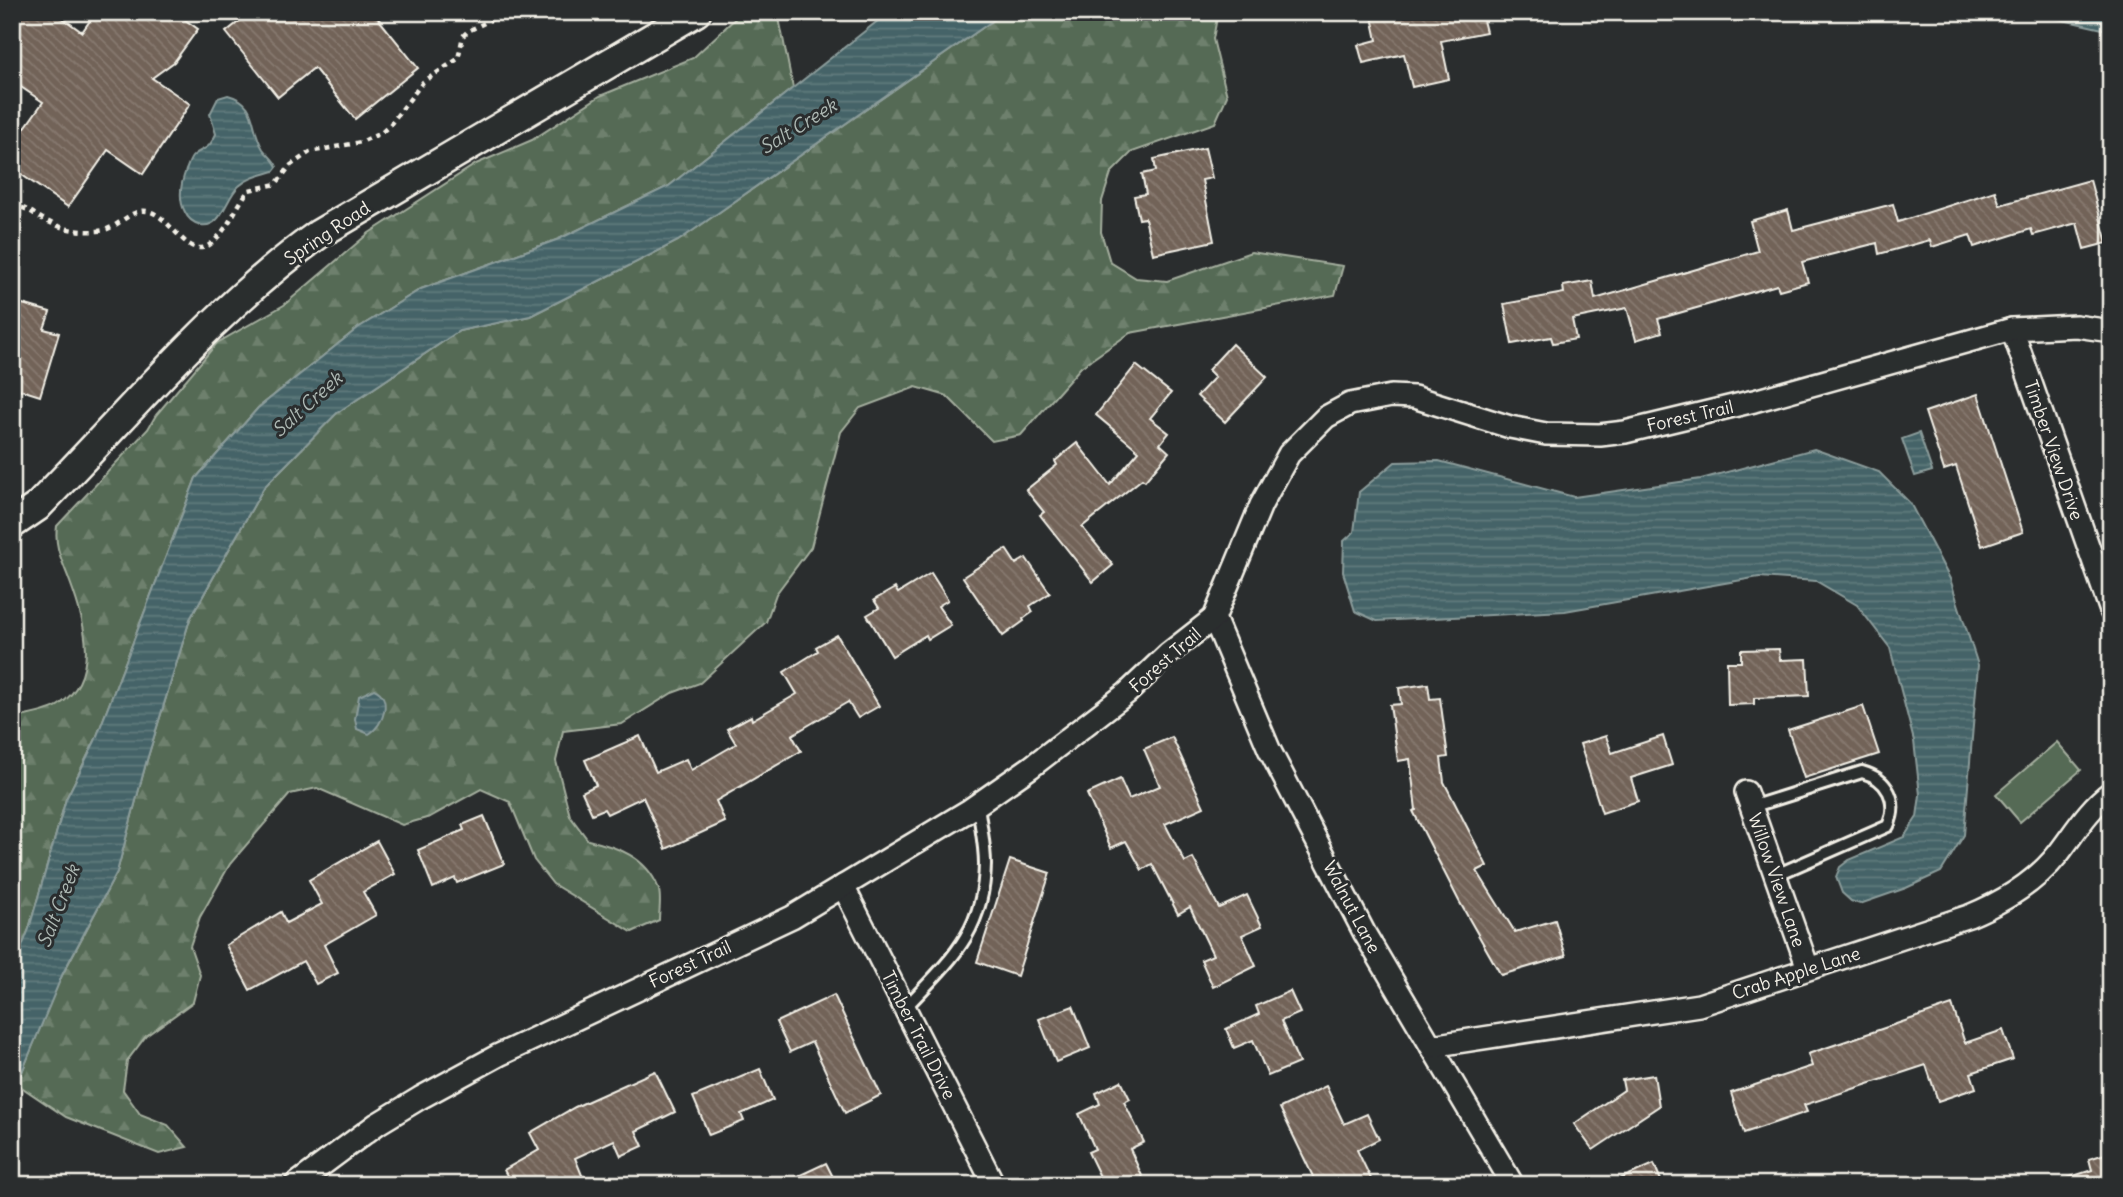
<svg xmlns="http://www.w3.org/2000/svg" width="2123" height="1197" viewBox="0 0 2123 1197" font-family="Delius,sans-serif">
	<style>
		.forest { fill: url(#forest-firs); stroke: #a4ae9e; stroke-width: 2 }
		.garden { fill: #556a55; stroke: #a4ae9e; stroke-width: 2 }
		.water { fill: url(#water-rules); stroke: #8b9c9b; stroke-width: 2 }
		.building { fill: url(#building-back-hatch); stroke: #f4f1e8; stroke-width: 2 }
		.lines { fill: none; stroke-linecap: round; stroke-linejoin: round }
		.service-casing { stroke: #f4f1e8; stroke-width: 16 }
		.minor-casing { stroke: #f4f1e8; stroke-width: 26 }
		.tertiary-casing { stroke: #f4f1e8; stroke-width: 33 }
		.path { stroke: #f4f1e8; stroke-width: 4.5; stroke-dasharray: 5 5; stroke-linecap: butt }
		.service { stroke: #2a2d2e; stroke-width: 10 }
		.minor { stroke: #2a2d2e; stroke-width: 21 }
		.tertiary { stroke: #2a2d2e; stroke-width: 28 }
		.labels { text-anchor: middle; dominant-baseline: central; stroke-width: 6; stroke-linejoin: round; paint-order: stroke }
		.street-label { font-size: 18px; fill: #f4f1e8; stroke: #2a2d2e }
		.water-label { font-size: 19px; font-style: italic; fill: #aeb9b4; stroke: #2a2d2e }
	</style>
	<defs>
		<pattern id="forest-firs" width="22" height="20" patternUnits="userSpaceOnUse" patternTransform="scale(1.75)"><rect width="22" height="20" fill="#556a55"/><path d="M5 1l3.5 6h-7zM16 11l3.5 6h-7z" fill="#6e806d"/></pattern>
		<pattern id="water-rules" width="6" height="5" patternUnits="userSpaceOnUse" patternTransform="scale(1.75)"><rect width="6" height="5" fill="#456467"/><path d="M0 2.5h6" fill="none" stroke="#607b7d"/></pattern>
		<pattern id="building-back-hatch" width="6" height="6" patternUnits="userSpaceOnUse" patternTransform="scale(1.75)"><rect width="6" height="6" fill="#726358"/><path d="M-1 5l2 2M0 0l6 6M5-1l2 2" fill="none" stroke="#877a70"/></pattern>
	</defs>
	<rect width="100%" height="100%" fill="#2a2d2e"/>
	<filter id="ink" filterUnits="userSpaceOnUse"><feTurbulence type="fractalNoise" baseFrequency=".0143" numOctaves="2"/><feDisplacementMap in="SourceGraphic" scale="14" xChannelSelector="R" yChannelSelector="G"/><feConvolveMatrix kernelMatrix="1 2 1 2 8 2 1 2 1" color-interpolation-filters="sRGB"/></filter>
	<g filter="url(#ink)">
		<g class="forest">
			<path d="M 752,12 L 772,12 L 779,18 L 793,88 L 669,186 L 559,239 L 421,289 L 358,328 L 258,408 L 196,478 L 95,741 L 66,799 L 29,929 L 12,972 L 12,719 C 26,715 47,713 59,705 C 101,677 85,622 70,582 C 63,562 54,548 57,526 L 148,429 L 156,415 L 217,343 L 284,305 L 369,233 L 476,164 L 532,140 L 600,96 L 693,58 L 739,15 Z"/>
			<path d="M 1005,12 L 1218,12 L 1213,39 L 1227,96 L 1215,123 L 1132,152 L 1111,173 L 1102,201 L 1101,232 L 1110,262 L 1136,278 L 1167,281 L 1251,252 L 1343,266 L 1335,295 L 1130,333 L 1081,367 L 1021,435 L 992,441 L 947,396 L 916,387 L 860,408 L 841,432 L 811,547 L 776,594 L 766,622 L 700,683 L 672,693 L 622,724 L 563,731 L 556,761 L 570,816 L 588,840 C 618,847 646,857 658,887 C 662,896 659,910 659,920 L 632,932 L 553,884 L 534,860 L 510,802 L 481,789 L 430,817 L 402,825 L 317,788 L 290,794 L 230,864 L 200,917 L 190,946 L 200,975 L 193,1002 L 146,1036 L 127,1061 L 123,1090 L 140,1114 L 168,1125 L 187,1147 L 159,1154 L 66,1117 L 17,1084 L 59,981 L 117,872 L 146,763 L 190,619 L 264,487 L 337,413 L 459,331 L 530,316 L 678,241 Z"/>
		</g>
		<polygon class="garden" points="2057,742 2081,770 2020,822 1996,794"/>
		<g class="water">
			<polygon points="889,12 1005,12 678,241 530,316 459,331 337,413 264,487 190,619 146,763 117,872 63,973 17,1084 12,1104 12,972 29,929 66,799 95,741 196,478 258,408 358,328 421,289 559,239 669,186"/>
			<polygon points="2028,12 2111,12 2111,31 2107,30"/>
			<path d="M 228,95 C 259,103 249,127 263,149 C 268,156 274,159 277,167 L 274,171 C 262,175 249,177 239,186 C 226,197 222,229 201,225 C 193,223 188,219 185,212 C 178,199 181,183 186,170 C 188,166 190,158 193,156 C 204,146 207,153 216,134 L 210,114 L 218,98 Z"/>
			<polygon points="1919,433 1932,471 1915,476 1902,439"/>
			<polygon points="1814,449 1879,472 1910,503 1950,579 1978,665 1964,835 1941,872 1906,888 1860,904 1851,901 1842,893 1836,877 1840,867 1849,860 1904,837 1917,817 1920,795 1914,741 1890,648 1857,605 1816,581 1759,577 1565,611 1377,621 1355,611 1343,572 1344,541 1354,532 1359,492 1395,462 1439,461 1574,497 1701,479"/>
			<path d="M 374,689 C 393,697 384,725 369,734 L 357,729 L 355,719 L 359,696 Z"/>
		</g>
		<g class="building">
			<polygon points="12,12 54,12 82,32 96,12 174,12 198,29 174,62 152,78 190,104 143,174 108,150 68,207 12,168 12,146 43,102 12,81"/>
			<polygon points="251,12 373,12 418,68 355,119 314,68 278,97 226,32"/>
			<polygon points="1371,12 1481,12 1486,32 1441,41 1449,79 1412,87 1404,54 1363,63 1358,45 1377,40"/>
			<polygon points="1205,148 1212,178 1202,180 1214,241 1153,254 1145,218 1139,219 1134,196 1146,194 1142,174 1156,171 1154,159"/>
			<polygon points="2090,180 2107,243 2084,249 2077,223 2033,235 2031,229 1974,247 1970,235 1932,247 1930,240 1879,254 1877,243 1802,262 1808,282 1779,290 1777,285 1658,319 1662,332 1636,340 1627,308 1572,319 1576,339 1553,343 1551,337 1512,344 1504,304 1564,293 1563,286 1592,281 1595,299 1758,251 1750,221 1788,210 1793,230 1893,204 1898,222 1995,191 2000,205"/>
			<polygon points="12,301 50,312 44,329 59,333 40,396 12,387"/>
			<polygon points="1232,344 1267,377 1225,422 1197,396 1215,377 1208,370"/>
			<polygon points="1136,365 1171,393 1150,418 1169,433 1160,444 1169,452 1145,481 1142,479 1082,527 1113,565 1093,582 1040,515 1044,512 1026,490 1057,465 1055,461 1077,443 1110,485 1139,451 1096,415"/>
			<polygon points="1978,394 2023,532 1982,546 1956,466 1944,470 1925,412"/>
			<polygon points="1006,549 1016,564 1026,558 1050,593 1030,606 1033,612 1023,619 1024,621 1003,636 963,577"/>
			<polygon points="931,573 948,600 938,606 951,625 928,639 926,635 892,656 867,615 879,608 874,600 895,588 898,593"/>
			<polygon points="837,635 879,706 858,718 848,702 792,735 801,751 716,801 725,822 666,849 643,797 607,814 604,809 592,814 582,792 596,785 585,760 640,736 656,772 686,759 691,770 736,744 727,729 751,716 752,720 797,694 784,672 818,651 816,647"/>
			<polygon points="1779,649 1780,660 1807,659 1809,696 1754,698 1754,704 1728,705 1727,662 1741,662 1741,650"/>
			<polygon points="1428,684 1430,699 1440,698 1448,757 1441,758 1444,782 1487,866 1477,871 1515,932 1555,920 1566,956 1501,975 1459,901 1413,811 1416,810 1410,759 1398,761 1390,705 1401,704 1399,688"/>
			<polygon points="1863,706 1879,754 1804,778 1788,730"/>
			<polygon points="1606,736 1612,753 1663,736 1672,765 1631,778 1638,801 1602,813 1580,744"/>
			<polygon points="1172,737 1204,807 1165,824 1185,862 1193,858 1219,908 1247,895 1262,926 1242,935 1256,966 1213,987 1201,960 1213,955 1190,907 1178,914 1152,864 1142,870 1126,841 1111,848 1087,794 1120,779 1129,799 1160,786 1144,749"/>
			<polygon points="484,816 504,864 457,883 455,878 433,888 418,850 464,830 462,825"/>
			<polygon points="377,841 395,874 363,892 376,915 324,945 338,973 316,984 303,961 250,990 226,945 281,912 286,923 322,904 309,880"/>
			<polygon points="1010,860 1050,873 1017,976 977,962"/>
			<polygon points="1290,991 1300,1013 1281,1021 1299,1063 1268,1076 1253,1040 1234,1048 1226,1029 1259,1014 1256,1006"/>
			<polygon points="834,995 881,1095 845,1113 812,1042 790,1052 776,1022"/>
			<polygon points="1952,1005 1965,1043 2003,1030 2013,1059 1971,1073 1976,1088 1938,1101 1926,1065 1804,1105 1807,1112 1744,1133 1731,1093 1812,1066 1808,1054"/>
			<polygon points="1073,1006 1090,1048 1056,1062 1039,1019"/>
			<polygon points="760,1069 773,1100 741,1114 744,1121 709,1135 693,1097"/>
			<polygon points="655,1071 675,1112 636,1131 643,1146 621,1156 614,1140 575,1158 586,1185 512,1185 504,1170 539,1150 530,1133 575,1107"/>
			<polygon points="1654,1075 1659,1106 1593,1150 1574,1124 1624,1090 1622,1080"/>
			<polygon points="1121,1081 1130,1099 1124,1102 1144,1142 1130,1149 1146,1185 1104,1185 1088,1152 1095,1149 1079,1114 1100,1104 1096,1093"/>
			<polygon points="1326,1086 1344,1124 1367,1114 1379,1139 1357,1150 1374,1185 1317,1185 1280,1108"/>
			<polygon points="2111,1152 2111,1185 2058,1185 2058,1181 2092,1170 2089,1159"/>
			<polygon points="826,1163 837,1185 779,1185"/>
			<polygon points="1654,1164 1663,1185 1606,1185"/>
		</g>
		<g class="lines">
			<g class="service-casing">
				<g id="service">
					<path d="M 1751,807 L 1862,772 C 1888,779 1899,801 1888,826 L 1776,875"/>
					<path d="M 905,1008 C 949,961 984,933 985,864 C 985,844 980,824 978,804"/>
				</g>
			</g>
			<g class="minor-casing">
				<g id="minor">
					<polyline points="2012,329 2111,611"/>
					<polyline points="1214,618 1269,749 1365,934 1513,1185"/>
					<polyline points="1746,792 1808,968"/>
					<polyline points="843,886 994,1185"/>
					<path d="M 1431,1046 L 1699,1005 L 1969,916 C 2003,902 2035,883 2058,854 C 2075,832 2088,809 2111,792"/>
					<polyline points="295,1185 377,1124 420,1098 499,1055 792,917 968,811 1031,767 1127,693 1168,654 1214,618 1261,505 1289,454 1326,417 1350,404 1391,396 1414,397 1510,427 1546,434 1600,435 1625,432 1754,401 2012,329 2076,326 2111,331"/>
				</g>
			</g>
			<g class="tertiary-casing">
				<path id="tertiary" d="M 12,524 L 37,507 L 62,481 C 144,396 222,303 319,234 L 696,12"/>
			</g>
			<path class="path" d="M 12,205 C 32,209 34,216 51,223 C 65,230 83,232 98,231 C 118,230 130,208 147,211 C 173,215 189,269 216,239 C 230,225 237,205 249,190 L 276,184 L 291,165 L 310,152 L 361,142 L 381,133 L 389,126 L 423,82 L 458,59 L 463,36 L 468,31 L 496,17 L 511,18 L 536,12"/>
			<use href="#service" class="service"/>
			<use href="#minor" class="minor"/>
			<use href="#tertiary" class="tertiary"/>
		</g>
	</g>
	<g class="labels">
		<g class="street-label">
			<text transform="translate(327 233) rotate(-34)">Spring Road</text>
			<text transform="translate(1690 416) rotate(-13)">Forest Trail</text>
			<text transform="translate(2054 450) rotate(71)">Timber View Drive</text>
			<text transform="translate(1165 660) rotate(-41)">Forest Trail</text>
			<text transform="translate(1777 880) rotate(71)">Willow View Lane</text>
			<text transform="translate(1352 907) rotate(62)">Walnut Lane</text>
			<text transform="translate(690 964) rotate(-25)">Forest Trail</text>
			<text transform="translate(1796 973) rotate(-18)">Crab Apple Lane</text>
			<text transform="translate(919 1035) rotate(63)">Timber Trail Drive</text>
		</g>
		<g class="water-label">
			<text transform="translate(798 126) rotate(-32)">Salt Creek</text>
			<text transform="translate(307 404) rotate(-42)">Salt Creek</text>
			<text transform="translate(58 906) rotate(-69)">Salt Creek</text>
		</g>
	</g>
	<rect width="2123" height="1197" fill="none" stroke="#2a2d2e" stroke-width="42"/>
	<rect x="21" y="21" width="2081" height="1155" fill="none" stroke="#f4f1e8" stroke-width="2.5" filter="url(#ink)"/>
</svg>
